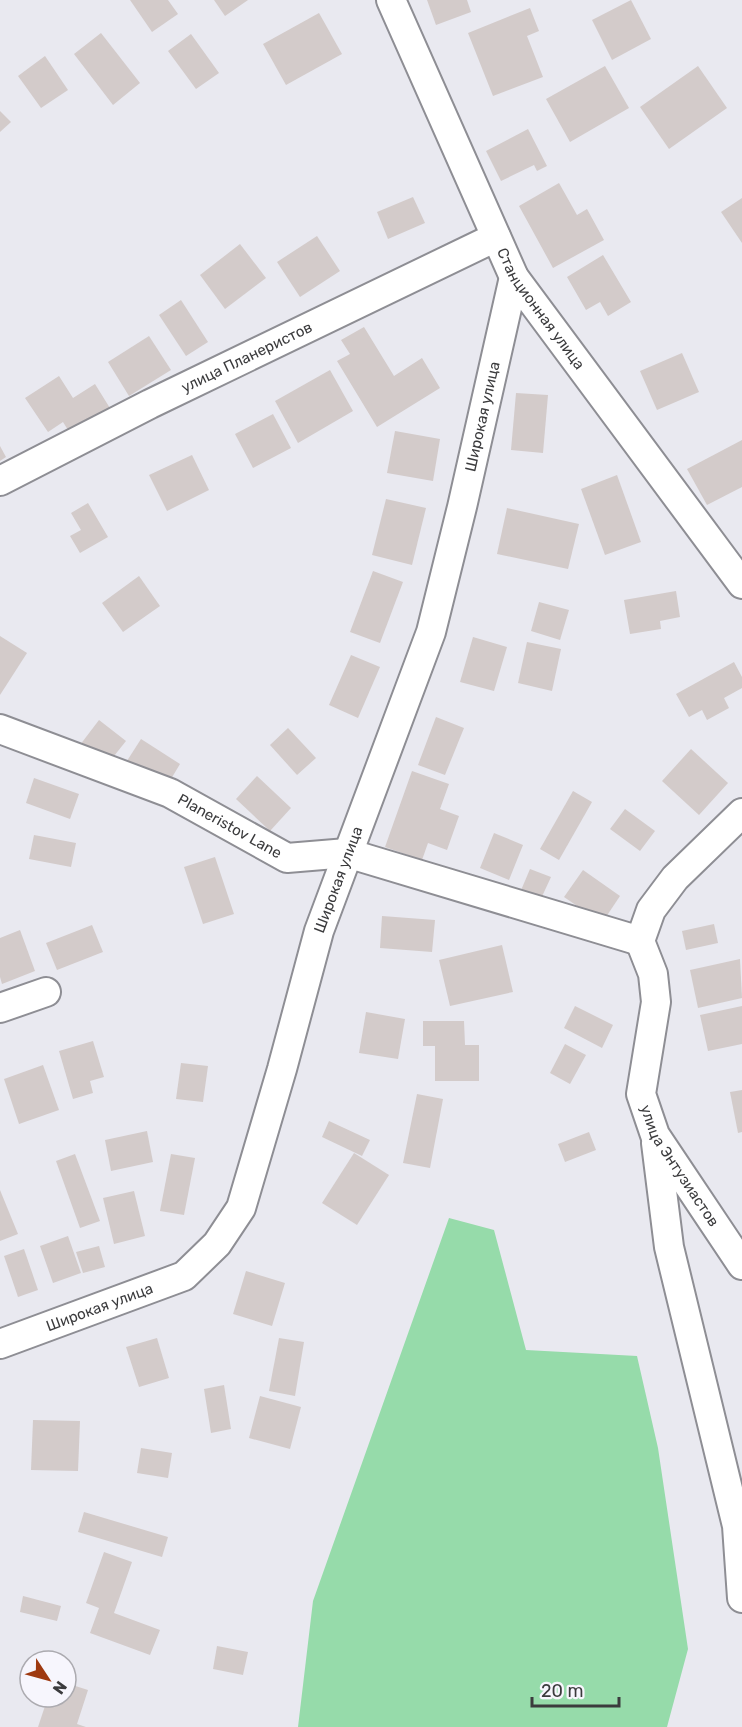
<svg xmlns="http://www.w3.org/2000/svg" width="742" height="1727" viewBox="0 0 742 1727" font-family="Rubik,sans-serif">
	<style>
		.green { fill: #96dbaa }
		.building { fill: #d3cbca }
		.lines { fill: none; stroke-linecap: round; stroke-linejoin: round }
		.minor-casing { stroke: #8e8e94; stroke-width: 32 }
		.minor { stroke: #fff; stroke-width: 28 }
		.labels { text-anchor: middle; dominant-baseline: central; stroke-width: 5; stroke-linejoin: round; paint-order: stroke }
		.street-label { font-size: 15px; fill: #3b3b3d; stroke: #f7f6fd }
	</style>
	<rect width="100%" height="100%" fill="#e9e9f0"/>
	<polygon class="green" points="449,1218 494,1230 526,1350 637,1356 658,1448 688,1649 667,1727 298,1727 313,1601"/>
	<g class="building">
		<polygon points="130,0 168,0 178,14 152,32"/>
		<polygon points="214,0 248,0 225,16"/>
		<polygon points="427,0 467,0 471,12 436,25"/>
		<polygon points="631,0 651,39 612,60 592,20"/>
		<polygon points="530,8 539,31 527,36 543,77 493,96 468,33"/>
		<polygon points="319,13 342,54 286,85 263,44"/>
		<polygon points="101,33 140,83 113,105 74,54"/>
		<polygon points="191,34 219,73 196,89 168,51"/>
		<polygon points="45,56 68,90 41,108 18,76"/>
		<polygon points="605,66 629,108 570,142 546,99"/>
		<polygon points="698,66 727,108 669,149 640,107"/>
		<polygon points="0,111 11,122 0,132"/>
		<polygon points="528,129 547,166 537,171 534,165 501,181 486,151"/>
		<polygon points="559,183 577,215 587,209 604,240 553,268 519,206"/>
		<polygon points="413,197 425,223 388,239 377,212"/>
		<polygon points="742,198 742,243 721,212"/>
		<polygon points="317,236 340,271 300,297 277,262"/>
		<polygon points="240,244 266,278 225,309 200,275"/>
		<polygon points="603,255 631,302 608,316 600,302 586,310 567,277"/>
		<polygon points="181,300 208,342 186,356 159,315"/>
		<polygon points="364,327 394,376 422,358 440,388 377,427 337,361 350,354 341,340"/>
		<polygon points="149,336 171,370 129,396 108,362"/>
		<polygon points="682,353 699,392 657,410 640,371"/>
		<polygon points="330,370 353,411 298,443 275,401"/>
		<polygon points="59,376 73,398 95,384 113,413 73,438 63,422 48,432 25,398"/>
		<polygon points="516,393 548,395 543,453 511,450"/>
		<polygon points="273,414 291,448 253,468 235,434"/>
		<polygon points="395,431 440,439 433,481 387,473"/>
		<polygon points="742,440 742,487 707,505 687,469"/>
		<polygon points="0,446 6,457 0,461"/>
		<polygon points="192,455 209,490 167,511 149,475"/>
		<polygon points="617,475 641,542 605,555 581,489"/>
		<polygon points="386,499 426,508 412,565 372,555"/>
		<polygon points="88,503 108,537 80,553 70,536 81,530 71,513"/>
		<polygon points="507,508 579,524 568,569 497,554"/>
		<polygon points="373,571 403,582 380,643 350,632"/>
		<polygon points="139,576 160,606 123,632 102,603"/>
		<polygon points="676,591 680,617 660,621 661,629 630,634 624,600"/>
		<polygon points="539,602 569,610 560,640 531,631"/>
		<polygon points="0,636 27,653 0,695"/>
		<polygon points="473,637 507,647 494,691 460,682"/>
		<polygon points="527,642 561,649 552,691 518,683"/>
		<polygon points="351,655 380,667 358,718 329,705"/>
		<polygon points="734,662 742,677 742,688 724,698 729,708 707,720 702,710 689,717 676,694"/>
		<polygon points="436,717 464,728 445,775 418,765"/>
		<polygon points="99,720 126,741 106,766 80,745"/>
		<polygon points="288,728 316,758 297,775 270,745"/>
		<polygon points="141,739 180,764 165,789 125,764"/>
		<polygon points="691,749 728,783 699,815 662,781"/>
		<polygon points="412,771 449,784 440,809 459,816 447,850 428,843 422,860 385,847"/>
		<polygon points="257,776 291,808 270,831 236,799"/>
		<polygon points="34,778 79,794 70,819 26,803"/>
		<polygon points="573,791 592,802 559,860 540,849"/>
		<polygon points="625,809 655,831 640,851 610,829"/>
		<polygon points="494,833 523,845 509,880 480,868"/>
		<polygon points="34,835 76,843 71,867 29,859"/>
		<polygon points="215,857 234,914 203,924 184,867"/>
		<polygon points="530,869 551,877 539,903 519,895"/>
		<polygon points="583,870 620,896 602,923 564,897"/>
		<polygon points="382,916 435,920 432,952 380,948"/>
		<polygon points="714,924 718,943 686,950 682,931"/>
		<polygon points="92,925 103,952 57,970 46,943"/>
		<polygon points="20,930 35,971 2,984 0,977 0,938"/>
		<polygon points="502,945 513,992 450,1006 439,960"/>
		<polygon points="740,959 742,998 698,1008 690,970"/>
		<polygon points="575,1006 613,1025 602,1048 564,1028"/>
		<polygon points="742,1006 742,1044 708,1051 700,1015"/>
		<polygon points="366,1012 405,1019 398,1059 359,1053"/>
		<polygon points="423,1021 464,1021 465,1045 479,1045 479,1081 435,1081 435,1046 423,1046"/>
		<polygon points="93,1041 104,1077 90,1081 93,1093 73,1099 59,1051"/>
		<polygon points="565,1044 586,1055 570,1084 550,1073"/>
		<polygon points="181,1063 208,1066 203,1102 176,1099"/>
		<polygon points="43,1065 59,1110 19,1124 4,1079"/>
		<polygon points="742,1090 742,1132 738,1133 730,1092"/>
		<polygon points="417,1094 443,1099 430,1168 403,1163"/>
		<polygon points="329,1121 370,1140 362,1156 322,1137"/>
		<polygon points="147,1131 153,1162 111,1171 105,1140"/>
		<polygon points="589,1132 596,1150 565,1162 558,1144"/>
		<polygon points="354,1153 389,1175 357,1225 322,1203"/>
		<polygon points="75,1154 100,1221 80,1228 56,1161"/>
		<polygon points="171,1154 195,1158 184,1215 160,1211"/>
		<polygon points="0,1190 18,1234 0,1241"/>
		<polygon points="134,1191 145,1236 114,1244 103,1198"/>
		<polygon points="68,1236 81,1273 53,1283 40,1246"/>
		<polygon points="99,1246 105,1267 83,1273 76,1252"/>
		<polygon points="24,1249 38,1290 18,1297 4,1256"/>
		<polygon points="246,1271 285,1283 272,1326 233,1314"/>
		<polygon points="157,1338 169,1378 139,1387 126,1347"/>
		<polygon points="279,1338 304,1342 295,1396 269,1391"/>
		<polygon points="224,1385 231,1429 211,1433 204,1389"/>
		<polygon points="260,1396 301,1407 290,1449 249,1438"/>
		<polygon points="33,1420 80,1421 78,1471 31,1470"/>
		<polygon points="141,1448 172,1453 168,1478 137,1473"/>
		<polygon points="84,1512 168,1537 162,1557 78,1532"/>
		<polygon points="104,1552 132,1562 114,1613 160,1630 150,1655 90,1633 99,1608 86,1603"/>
		<polygon points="23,1596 61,1606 57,1621 20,1612"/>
		<polygon points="217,1646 248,1652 243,1675 213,1669"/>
		<polygon points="66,1683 88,1690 77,1724 86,1727 38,1727 48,1697 66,1697"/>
	</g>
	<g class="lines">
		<g class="minor-casing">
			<g id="minor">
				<path id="s1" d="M 391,0 L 514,277 L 742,584"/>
				<path id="s2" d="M 0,481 L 150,404 L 496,237"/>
				<path id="s3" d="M 0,729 L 170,793 L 287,858 L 347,853 L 640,941"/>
				<path id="s4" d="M 742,813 L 675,878 L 651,910 L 640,941 L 653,974 L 656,1002 L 641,1094 L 655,1135 L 742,1265"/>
				<polyline points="0,1008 46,992"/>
				<polyline points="656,1143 669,1247 737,1526 742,1598"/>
				<path id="s5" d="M 0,1344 L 184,1276 L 217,1244 L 241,1208 L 282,1069 L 319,931 L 431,632 L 462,507 L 514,277"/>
			</g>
		</g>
		<use href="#minor" class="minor"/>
	</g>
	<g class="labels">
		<g class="street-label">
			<text stroke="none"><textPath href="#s1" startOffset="344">Станционная улица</textPath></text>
			<text stroke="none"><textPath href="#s2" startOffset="276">улица Планеристов</textPath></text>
			<text stroke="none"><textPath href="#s5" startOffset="1114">Широкая улица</textPath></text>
			<text stroke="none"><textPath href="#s3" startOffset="250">Planeristov Lane</textPath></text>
			<text stroke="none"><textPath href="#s5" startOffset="628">Широкая улица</textPath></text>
			<text stroke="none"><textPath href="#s4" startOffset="405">улица Энтузиастов</textPath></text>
			<text stroke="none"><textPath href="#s5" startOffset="106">Широкая улица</textPath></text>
		</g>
	</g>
	<g transform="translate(48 1679) rotate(126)"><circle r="28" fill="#f7f6fd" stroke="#acabb0" stroke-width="1.5"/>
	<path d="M0-4.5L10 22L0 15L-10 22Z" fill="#9e3910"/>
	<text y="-9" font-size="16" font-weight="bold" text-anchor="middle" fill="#3b3b3d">N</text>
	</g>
	<path d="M532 1697v9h87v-9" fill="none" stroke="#3b3b3d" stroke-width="3"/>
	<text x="541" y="1697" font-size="18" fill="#3b3b3d" stroke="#f7f6fd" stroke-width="4.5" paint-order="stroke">20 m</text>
</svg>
